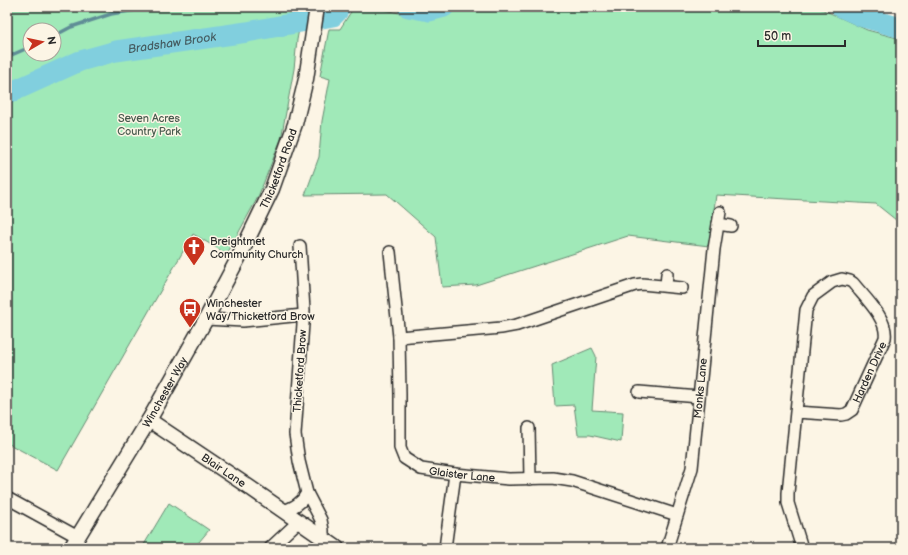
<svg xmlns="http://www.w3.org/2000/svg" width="908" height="555" viewBox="0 0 908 555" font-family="'Balsamiq Sans',sans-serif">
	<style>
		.green { fill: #a0e9b8; stroke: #668a72; fill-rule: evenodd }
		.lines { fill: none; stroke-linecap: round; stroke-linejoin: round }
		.stream { stroke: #5f8d96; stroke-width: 3.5 }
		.river { stroke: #81cfde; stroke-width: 21 }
		.minor-casing { stroke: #2b2b2b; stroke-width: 14 }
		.tertiary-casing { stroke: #2b2b2b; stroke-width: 17 }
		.minor { stroke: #fcf5e5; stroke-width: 11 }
		.tertiary { stroke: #fcf5e5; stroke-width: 14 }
		.labels { text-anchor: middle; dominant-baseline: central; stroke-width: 3; stroke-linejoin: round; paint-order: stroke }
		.park-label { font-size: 11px; fill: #485a4e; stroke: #fcf5e5 }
		.street-label { font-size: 11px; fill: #2b2b2b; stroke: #fcf5e5 }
		.poi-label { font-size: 11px; fill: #2b2b2b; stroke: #fcf5e5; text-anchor: start }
		.water-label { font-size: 12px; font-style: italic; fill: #455c61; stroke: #fcf5e5 }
	</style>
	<rect width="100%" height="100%" fill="#fcf5e5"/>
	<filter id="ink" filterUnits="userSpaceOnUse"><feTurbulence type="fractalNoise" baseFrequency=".025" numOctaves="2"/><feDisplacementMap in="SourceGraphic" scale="8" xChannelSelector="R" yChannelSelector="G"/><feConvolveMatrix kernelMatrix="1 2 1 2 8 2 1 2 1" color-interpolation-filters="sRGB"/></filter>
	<g filter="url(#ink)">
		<g class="green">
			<path d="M 7,7 L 303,7 L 297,40 L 294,69 L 281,139 L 258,197 L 227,254 L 193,234 L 58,470 L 7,443 ZM 30,30 L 54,30 L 54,54 L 30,54 Z"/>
			<polygon points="354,7 373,7 425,19 453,10 457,7 817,7 867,30 901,39 901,224 876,204 716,195 709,246 628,236 476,285 442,287 436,237 387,194 305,195 319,157 322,121 330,79 320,76 329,29 340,29"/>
			<polygon points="592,348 596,356 592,410 623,412 621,442 590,435 578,435 574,405 555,406 552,365"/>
			<polygon points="169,503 209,530 194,548 142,548"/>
		</g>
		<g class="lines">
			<g class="stream">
				<polyline points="54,36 71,27 111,14 154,7"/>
				<polyline points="7,57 30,47"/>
			</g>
			<g class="river">
				<polyline points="408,7 429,11 444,7"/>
				<polyline points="841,7 863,17 901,28"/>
				<path id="s1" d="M 7,94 L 80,61 L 116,51 L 247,32 L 333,16 L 337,12 L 340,7"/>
			</g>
			<g class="minor-casing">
				<g id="minor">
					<polyline points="718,224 731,226"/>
					<polyline points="300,246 304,310 295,434 299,461 307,493 321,520 323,530 323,538"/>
					<path id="s2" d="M 390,252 L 399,337 L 400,394 L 400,448 L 404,458 L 421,469 L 455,474 L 509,479 L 553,478 L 572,481 L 677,515"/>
					<polyline points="666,286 667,274"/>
					<polyline points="206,319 243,321 303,315"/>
					<polyline points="399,337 501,328 517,325 635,285 642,284 682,288"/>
					<polyline points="639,392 699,397"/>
					<path id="s3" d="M 796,412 L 841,415 L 846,414 L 852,410 L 885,338 C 888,319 865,298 853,283 L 850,281 L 842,279 L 832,282 L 813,296 L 806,310 L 788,493 L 788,503 L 802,548"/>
					<polyline points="529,428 530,479"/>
					<polyline points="7,498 78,537"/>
					<path d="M 284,511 C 294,507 302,503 307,493"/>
					<polyline points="270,548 299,521"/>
					<polyline points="445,548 455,474"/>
					<path id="s4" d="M 667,548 L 692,468 L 714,249 L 720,212"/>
				</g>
			</g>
			<g class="tertiary-casing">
				<g id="tertiary">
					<path id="s5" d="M 149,420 L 249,487 L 337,548"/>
					<path id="s6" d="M 71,548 L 149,420 L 206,319 L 242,251 L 272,189 L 295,124 L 306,79 L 317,7"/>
				</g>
			</g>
			<use href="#minor" class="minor"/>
			<use href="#tertiary" class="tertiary"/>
		</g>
	</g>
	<defs>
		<g id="church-pin" transform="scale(1.15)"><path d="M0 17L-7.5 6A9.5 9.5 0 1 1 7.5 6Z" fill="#c8321e" stroke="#fcf5e5"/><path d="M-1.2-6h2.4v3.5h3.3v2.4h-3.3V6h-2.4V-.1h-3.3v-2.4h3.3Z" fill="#fff"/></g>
		<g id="bus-pin" transform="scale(1.15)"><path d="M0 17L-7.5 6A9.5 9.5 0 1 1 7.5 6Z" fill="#c8321e" stroke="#fcf5e5"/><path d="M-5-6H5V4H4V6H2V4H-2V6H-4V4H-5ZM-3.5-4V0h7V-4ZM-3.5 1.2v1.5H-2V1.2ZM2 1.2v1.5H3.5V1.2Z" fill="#fff"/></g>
	</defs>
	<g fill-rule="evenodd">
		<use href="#church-pin" x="194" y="247"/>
		<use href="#bus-pin" x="190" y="309"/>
	</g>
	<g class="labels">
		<g class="park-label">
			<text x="149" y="118">Seven Acres<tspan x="149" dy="13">Country Park</tspan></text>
		</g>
		<g class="street-label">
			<text stroke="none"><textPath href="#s6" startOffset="433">Thicketford Road</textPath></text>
			<text transform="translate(300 371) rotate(-86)">Thicketford Brow</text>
			<text stroke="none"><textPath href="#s3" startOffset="99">Harden Drive</textPath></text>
			<text stroke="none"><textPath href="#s4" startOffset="164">Monks Lane</textPath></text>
			<text stroke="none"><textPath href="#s6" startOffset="182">Winchester Way</textPath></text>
			<text stroke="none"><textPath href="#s5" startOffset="90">Blair Lane</textPath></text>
			<text stroke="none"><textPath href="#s2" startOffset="269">Glaister Lane</textPath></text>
		</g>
		<g class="poi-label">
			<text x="210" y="241">Breightmet<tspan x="210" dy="13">Community Church</tspan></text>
			<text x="206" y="303">Winchester<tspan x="206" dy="13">Way/Thicketford Brow</tspan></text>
		</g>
		<g class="water-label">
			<text stroke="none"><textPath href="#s1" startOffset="174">Bradshaw Brook</textPath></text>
		</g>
	</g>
	<rect width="908" height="555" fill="none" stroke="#fcf5e5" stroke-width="24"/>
	<rect x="12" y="12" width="884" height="531" fill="none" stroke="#2b2b2b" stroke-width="1.5" filter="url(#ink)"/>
	<g transform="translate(42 42) rotate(81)"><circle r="19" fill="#fcf5e5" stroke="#a8a49b"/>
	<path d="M0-3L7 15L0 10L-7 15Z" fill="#c8321e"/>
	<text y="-6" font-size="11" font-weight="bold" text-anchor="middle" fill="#2b2b2b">N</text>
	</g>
	<path d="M758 40v6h87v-6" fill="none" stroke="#2b2b2b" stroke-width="2"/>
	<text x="764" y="40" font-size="12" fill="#2b2b2b" stroke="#fcf5e5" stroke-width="3" paint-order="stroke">50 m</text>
</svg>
